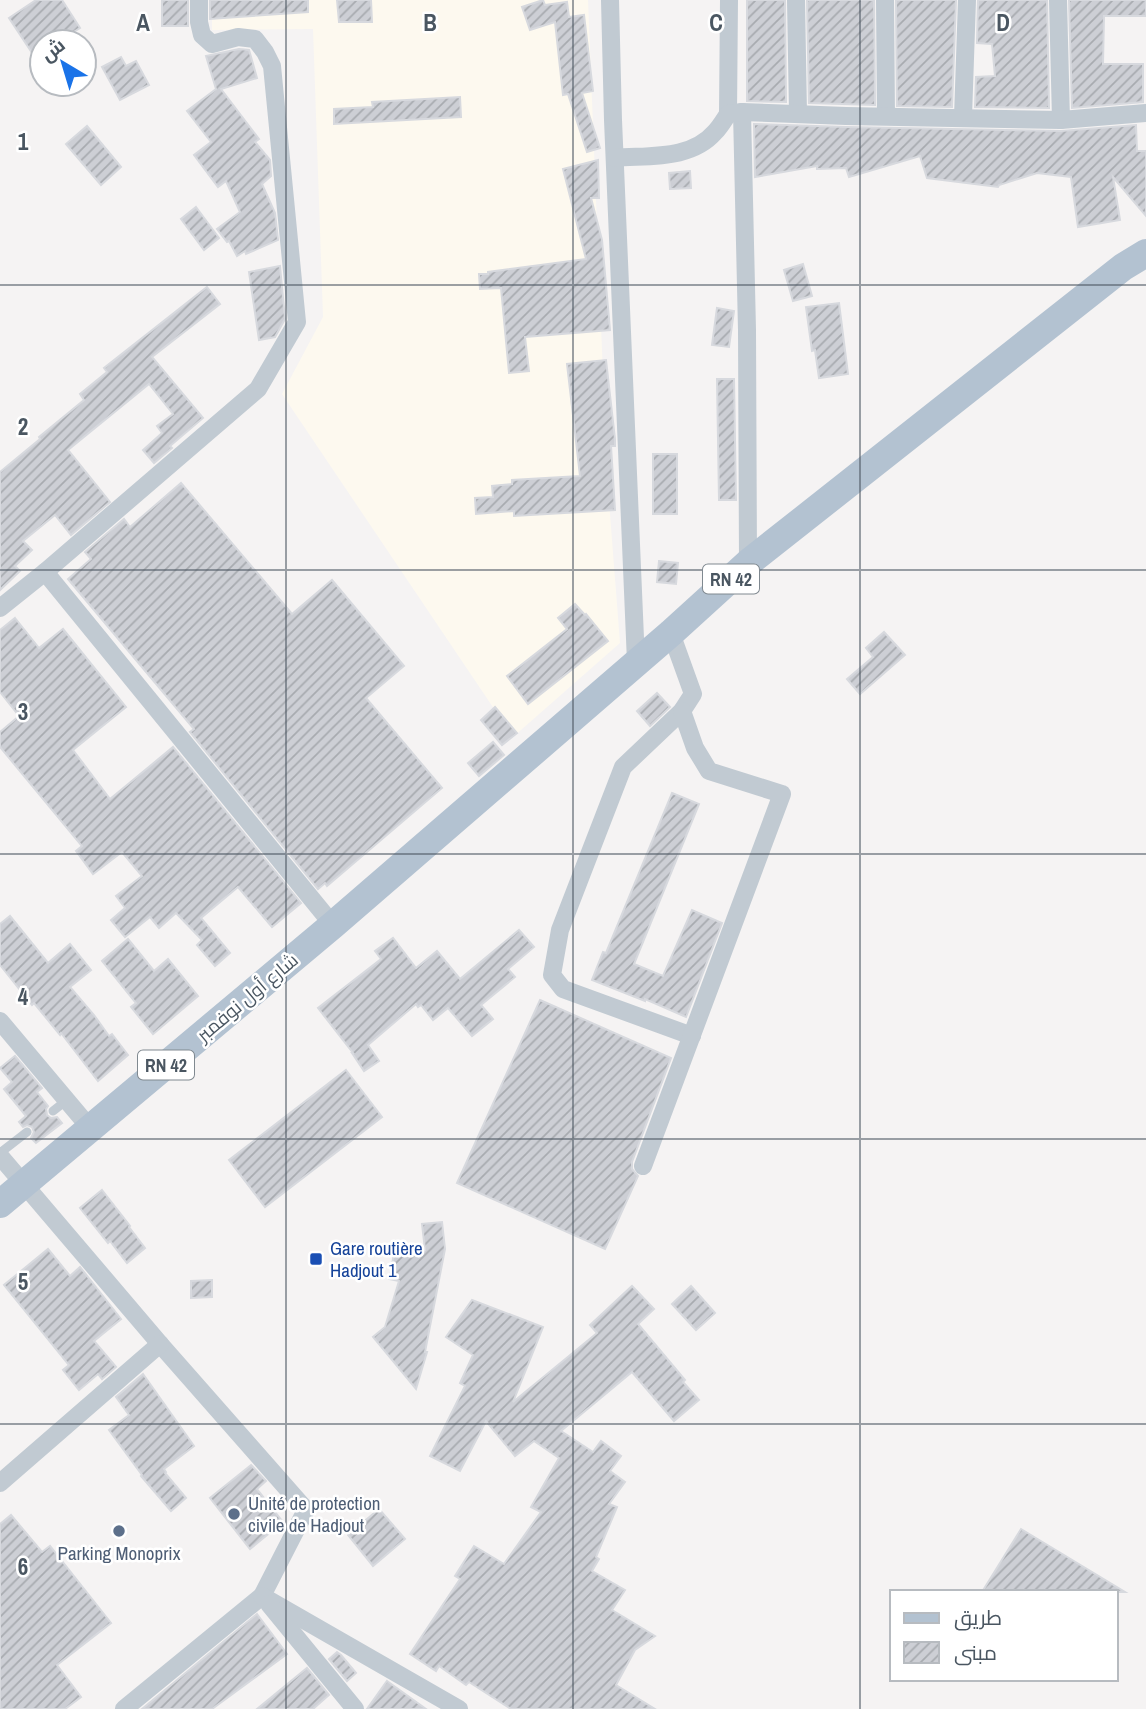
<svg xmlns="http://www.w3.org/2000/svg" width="1146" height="1709" viewBox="0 0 1146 1709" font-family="'Archivo Narrow',Cairo,sans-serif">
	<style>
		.commercial { fill: #fdf9ef }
		.building { fill: url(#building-hatch); stroke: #d7d9de; stroke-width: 2 }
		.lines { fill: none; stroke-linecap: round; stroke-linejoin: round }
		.lane { stroke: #c1cad2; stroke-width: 9 }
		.street { stroke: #c1cad2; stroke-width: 18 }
		.primary { stroke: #b3c2d1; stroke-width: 28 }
		.grid { fill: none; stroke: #4a5661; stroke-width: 2; stroke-opacity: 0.55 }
		.transit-dot { fill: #1a4fb4; stroke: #fff; stroke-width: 2.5 }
		.service-dot { fill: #5c6f8a; stroke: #fff; stroke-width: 2.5 }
		.labels { text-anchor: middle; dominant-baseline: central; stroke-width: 5; stroke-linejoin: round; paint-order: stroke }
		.shield { fill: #fff; stroke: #808990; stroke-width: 2 }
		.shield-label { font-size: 18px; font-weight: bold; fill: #4a5661 }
		.street-label { font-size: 19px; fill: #4a5661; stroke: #fff }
		.transit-label { font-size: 19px; fill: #164399; stroke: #fff; text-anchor: start }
		.service-label { font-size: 19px; fill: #4e5e75; stroke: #fff; text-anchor: start }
		.grid-label { font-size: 23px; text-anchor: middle; font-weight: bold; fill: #4a5661; stroke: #fff; stroke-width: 5; stroke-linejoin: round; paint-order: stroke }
	</style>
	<defs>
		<pattern id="building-hatch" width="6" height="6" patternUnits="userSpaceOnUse" patternTransform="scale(1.75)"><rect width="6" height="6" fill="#cdcfd5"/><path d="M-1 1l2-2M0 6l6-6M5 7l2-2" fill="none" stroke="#a8abb0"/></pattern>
	</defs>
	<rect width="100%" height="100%" fill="#f5f3f3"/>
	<polygon class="commercial" points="212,0 588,0 607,475 620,643 513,737 282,394 323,317 313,29 212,30"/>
	<g class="building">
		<polygon points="36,0 62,0 80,28 69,35 73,42 42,42 42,68 9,18"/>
		<rect x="162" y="0" width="26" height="26"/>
		<polygon points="210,0 308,0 308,12 210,19"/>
		<polygon points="337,0 371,0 372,22 339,22"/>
		<polygon points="543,0 545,5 567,2 569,17 584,15 593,91 582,93 600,148 587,152 568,94 563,95 555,22 530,30 522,7"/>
		<polygon points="747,0 785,0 786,102 747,101"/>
		<polygon points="807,0 874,0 875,105 809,103"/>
		<polygon points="896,0 956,0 952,107 897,106"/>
		<polygon points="978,0 1047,0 1049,108 975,107 976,77 995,76 992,44 977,43"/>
		<polygon points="1069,0 1146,0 1146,16 1104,16 1103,64 1143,64 1143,102 1072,108"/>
		<polygon points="239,49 249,50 257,78 221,89 259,139 255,142 270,160 271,176 262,184 275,213 278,240 246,254 245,251 237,256 229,241 227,242 217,229 240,212 226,181 218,187 194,155 211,142 187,111 216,89 206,56"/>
		<polygon points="121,57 126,66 136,61 149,85 120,100 102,67"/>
		<polygon points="460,97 461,117 334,124 334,109 373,107 372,102"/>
		<polygon points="754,124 846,127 1061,131 1136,125 1137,151 1146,151 1146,216 1113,177 1120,220 1078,227 1071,177 1037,173 999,185 998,187 927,178 920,156 849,177 846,168 817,169 817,166 755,177"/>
		<polygon points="87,126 121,167 101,185 66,144"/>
		<polygon points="598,160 599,198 591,198 602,240 610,330 525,337 529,371 509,373 501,288 480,289 479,274 488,274 488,272 586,259 563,169"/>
		<polygon points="690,171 691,188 670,189 669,173"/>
		<polygon points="196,207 219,238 204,250 181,219"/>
		<polygon points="803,264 812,296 793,301 784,270"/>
		<polygon points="280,266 285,319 275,337 259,340 249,272"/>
		<polygon points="207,287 220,304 152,357 203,418 170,446 172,448 154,463 143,450 162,433 157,426 173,414 149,384 68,450 110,502 71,535 55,515 23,541 32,550 15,566 20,571 0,590 0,472 40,439 39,437 84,400 80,394 107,372 104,368"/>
		<polygon points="839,303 848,374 819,378 815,350 812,351 806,307"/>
		<polygon points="717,308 734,311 729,347 712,345"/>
		<polygon points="606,360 615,439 615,446 611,446 615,510 514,516 514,511 476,514 475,498 493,497 492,486 512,484 512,480 580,476 567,364"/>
		<polygon points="717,379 734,379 736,500 719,500"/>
		<rect x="653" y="454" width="24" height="60"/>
		<polygon points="181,483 292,614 332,580 404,666 366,698 442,788 327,886 325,883 318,889 190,732 194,729 68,579 91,559 85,552 124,519 130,527"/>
		<polygon points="659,561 678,563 676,584 657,582"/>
		<polygon points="575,604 585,615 586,614 608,641 528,704 507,676 567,629 558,618"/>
		<polygon points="15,618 39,648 63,629 126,707 73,750 110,799 173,747 301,903 272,927 238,887 201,918 230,953 215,966 197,945 202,940 176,913 159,928 150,917 125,937 111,920 125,908 116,896 142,876 122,852 93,874 76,851 82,846 0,747 0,732 19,716 0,692 0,630"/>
		<polygon points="884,632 905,655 860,694 847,679 873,657 866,648"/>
		<polygon points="657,693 670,707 650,726 637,711"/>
		<polygon points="495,707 517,733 502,745 481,720"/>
		<polygon points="493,742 504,755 479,776 468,763"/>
		<polygon points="672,793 699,804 634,964 663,976 692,910 722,923 686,1017 645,999 645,1001 592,980 603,952 606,953"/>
		<polygon points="10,916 48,963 70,944 91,970 70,987 94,1015 109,1036 112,1034 128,1055 98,1081 61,1033 60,1035 34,1003 32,1005 0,965 0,924"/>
		<polygon points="519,930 534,947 508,969 515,977 481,1005 493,1019 472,1036 448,1008 433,1020 421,1005 418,1007 416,1004 368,1045 379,1061 364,1071 352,1053 353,1053 318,1008 381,959 375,951 393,938 416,968 437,951 460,979"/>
		<polygon points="128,939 154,971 168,959 198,996 153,1034 131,1007 136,1003 102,961"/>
		<polygon points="540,1000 671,1058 632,1162 632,1169 638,1176 605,1249 457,1183"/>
		<polygon points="15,1056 42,1088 37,1092 48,1106 46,1109 47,1115 51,1118 57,1117 62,1123 36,1143 31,1138 34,1132 32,1127 27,1125 23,1127 19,1122 26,1116 4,1089 12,1082 0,1068"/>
		<polygon points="346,1070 382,1117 265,1207 229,1160"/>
		<polygon points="102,1190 130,1226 129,1227 145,1248 127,1263 110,1241 108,1243 80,1208"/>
		<polygon points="442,1222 445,1249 425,1352 427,1352 416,1389 373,1337 385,1327 399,1281 389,1279 396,1244 425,1250 422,1224"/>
		<polygon points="48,1249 70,1276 80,1267 121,1319 94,1341 116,1367 102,1379 98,1374 79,1390 63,1370 69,1365 4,1285"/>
		<polygon points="212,1280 212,1297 191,1298 191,1281"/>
		<polygon points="632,1286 654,1309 638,1324 685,1380 683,1382 699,1400 674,1421 632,1372 561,1431 593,1452 601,1441 621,1456 610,1471 625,1482 609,1504 617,1507 596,1557 599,1559 592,1571 625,1590 612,1610 655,1636 635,1650 616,1685 655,1709 511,1709 469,1682 466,1685 439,1666 436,1671 410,1654 460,1579 455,1576 474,1546 504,1564 541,1512 531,1507 559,1458 534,1441 515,1456 486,1421 460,1471 430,1456 465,1386 460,1383 473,1355 446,1337 472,1300 543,1327 513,1402 597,1333 590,1325"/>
		<polygon points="691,1286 715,1313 696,1330 672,1304"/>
		<polygon points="143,1374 194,1446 164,1469 166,1472 165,1473 186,1498 171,1511 141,1476 142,1475 109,1430 129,1415 116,1397"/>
		<polygon points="251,1465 266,1481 257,1489 283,1522 250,1549 210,1498"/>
		<polygon points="379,1509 405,1539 373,1566 348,1535"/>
		<polygon points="11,1515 42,1552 50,1546 111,1623 57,1665 81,1697 65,1709 0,1709 0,1524"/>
		<polygon points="1021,1529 1125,1592 982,1592"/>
		<polygon points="257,1614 287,1654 212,1709 142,1709"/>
		<polygon points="337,1652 341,1655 356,1673 347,1681 329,1659"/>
		<polygon points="307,1668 329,1695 313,1709 257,1709"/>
		<polygon points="387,1681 426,1709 367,1709"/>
	</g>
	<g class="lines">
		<g class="lane">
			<polyline points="53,1111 67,1100"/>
			<polyline points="0,1153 27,1132"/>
		</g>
		<g class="street">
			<polyline points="610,0 613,120 636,662"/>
			<polyline points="796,0 798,113"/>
			<polyline points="885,0 886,116"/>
			<polyline points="1058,0 1061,120"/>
			<polyline points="742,112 747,330 748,563"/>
			<polyline points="728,114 729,0"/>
			<polyline points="963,117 967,0"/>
			<path d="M 615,158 C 649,155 691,160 715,132 C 720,127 724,120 728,114 L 742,112 L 846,116 L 1061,120 L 1146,113"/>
			<polyline points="45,572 333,925"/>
			<polyline points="0,608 45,572 258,389 297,322 272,66 265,52 255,39 238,37 212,44 202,35 199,22 199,0"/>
			<polyline points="671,633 693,694 682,711 623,767 560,930 552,975 563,989 692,1036"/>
			<polyline points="0,1021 90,1128"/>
			<polyline points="0,1156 160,1344 306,1510 262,1596 124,1709"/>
			<polyline points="643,1166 782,794 709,771 695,748 682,711"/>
			<polyline points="0,1483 160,1344"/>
			<polyline points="262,1596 459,1709"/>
			<polyline points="269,1604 355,1709"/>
		</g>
		<polyline class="primary" points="0,1204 333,925 671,633 748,563 1123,267 1146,253"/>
	</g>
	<path class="grid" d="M 286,0 L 286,1709M 573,0 L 573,1709M 860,0 L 860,1709M 0,285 L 1146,285M 0,570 L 1146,570M 0,854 L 1146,854M 0,1139 L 1146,1139M 0,1424 L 1146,1424"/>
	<rect class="transit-dot" x="309" y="1252" width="14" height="14" rx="3.5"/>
	<g class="service-dot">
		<circle cx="234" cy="1514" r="7"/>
		<circle cx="119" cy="1531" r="7"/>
	</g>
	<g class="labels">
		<g class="shield">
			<rect x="703" y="564.5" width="56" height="29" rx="5"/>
			<rect x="138" y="1050.5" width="56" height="29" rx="5"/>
		</g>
		<g class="shield-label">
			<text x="731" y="579">RN 42</text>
			<text x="166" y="1065">RN 42</text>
		</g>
		<g class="street-label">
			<text transform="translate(247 997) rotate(-40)">شارع أول نوفمبر</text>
		</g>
		<g class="transit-label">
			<text x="330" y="1248">Gare routière<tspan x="330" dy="22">Hadjout 1</tspan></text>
		</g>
		<g class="service-label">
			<text x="248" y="1503">Unité de protection<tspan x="248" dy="22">civile de Hadjout</tspan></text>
			<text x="119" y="1553" text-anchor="middle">Parking Monoprix</text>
		</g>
	</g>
	<g class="grid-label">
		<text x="143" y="31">A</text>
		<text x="430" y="31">B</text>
		<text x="716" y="31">C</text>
		<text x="1003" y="31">D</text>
		<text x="23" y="150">1</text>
		<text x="23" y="435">2</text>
		<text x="23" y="720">3</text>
		<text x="23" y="1005">4</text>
		<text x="23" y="1290">5</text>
		<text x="23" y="1575">6</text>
	</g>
	<rect x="890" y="1590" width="228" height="91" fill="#ffffff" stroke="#b7bbc0" stroke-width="2"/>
	<rect x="904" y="1613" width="35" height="10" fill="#b3c2d1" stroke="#b7bbc0" stroke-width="2"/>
	<text x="954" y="1625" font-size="21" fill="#4a5661">طريق</text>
	<rect x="904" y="1642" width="35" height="21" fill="url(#building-hatch)" stroke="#b7bbc0" stroke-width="2"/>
	<text x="954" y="1660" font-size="21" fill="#4a5661">مبنى</text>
	<g transform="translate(63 63) rotate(322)"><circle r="33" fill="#ffffff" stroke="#b7bbc0" stroke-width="2"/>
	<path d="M0-5L12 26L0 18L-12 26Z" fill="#1a73e8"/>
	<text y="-10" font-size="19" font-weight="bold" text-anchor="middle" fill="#4a5661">ش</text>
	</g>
</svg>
